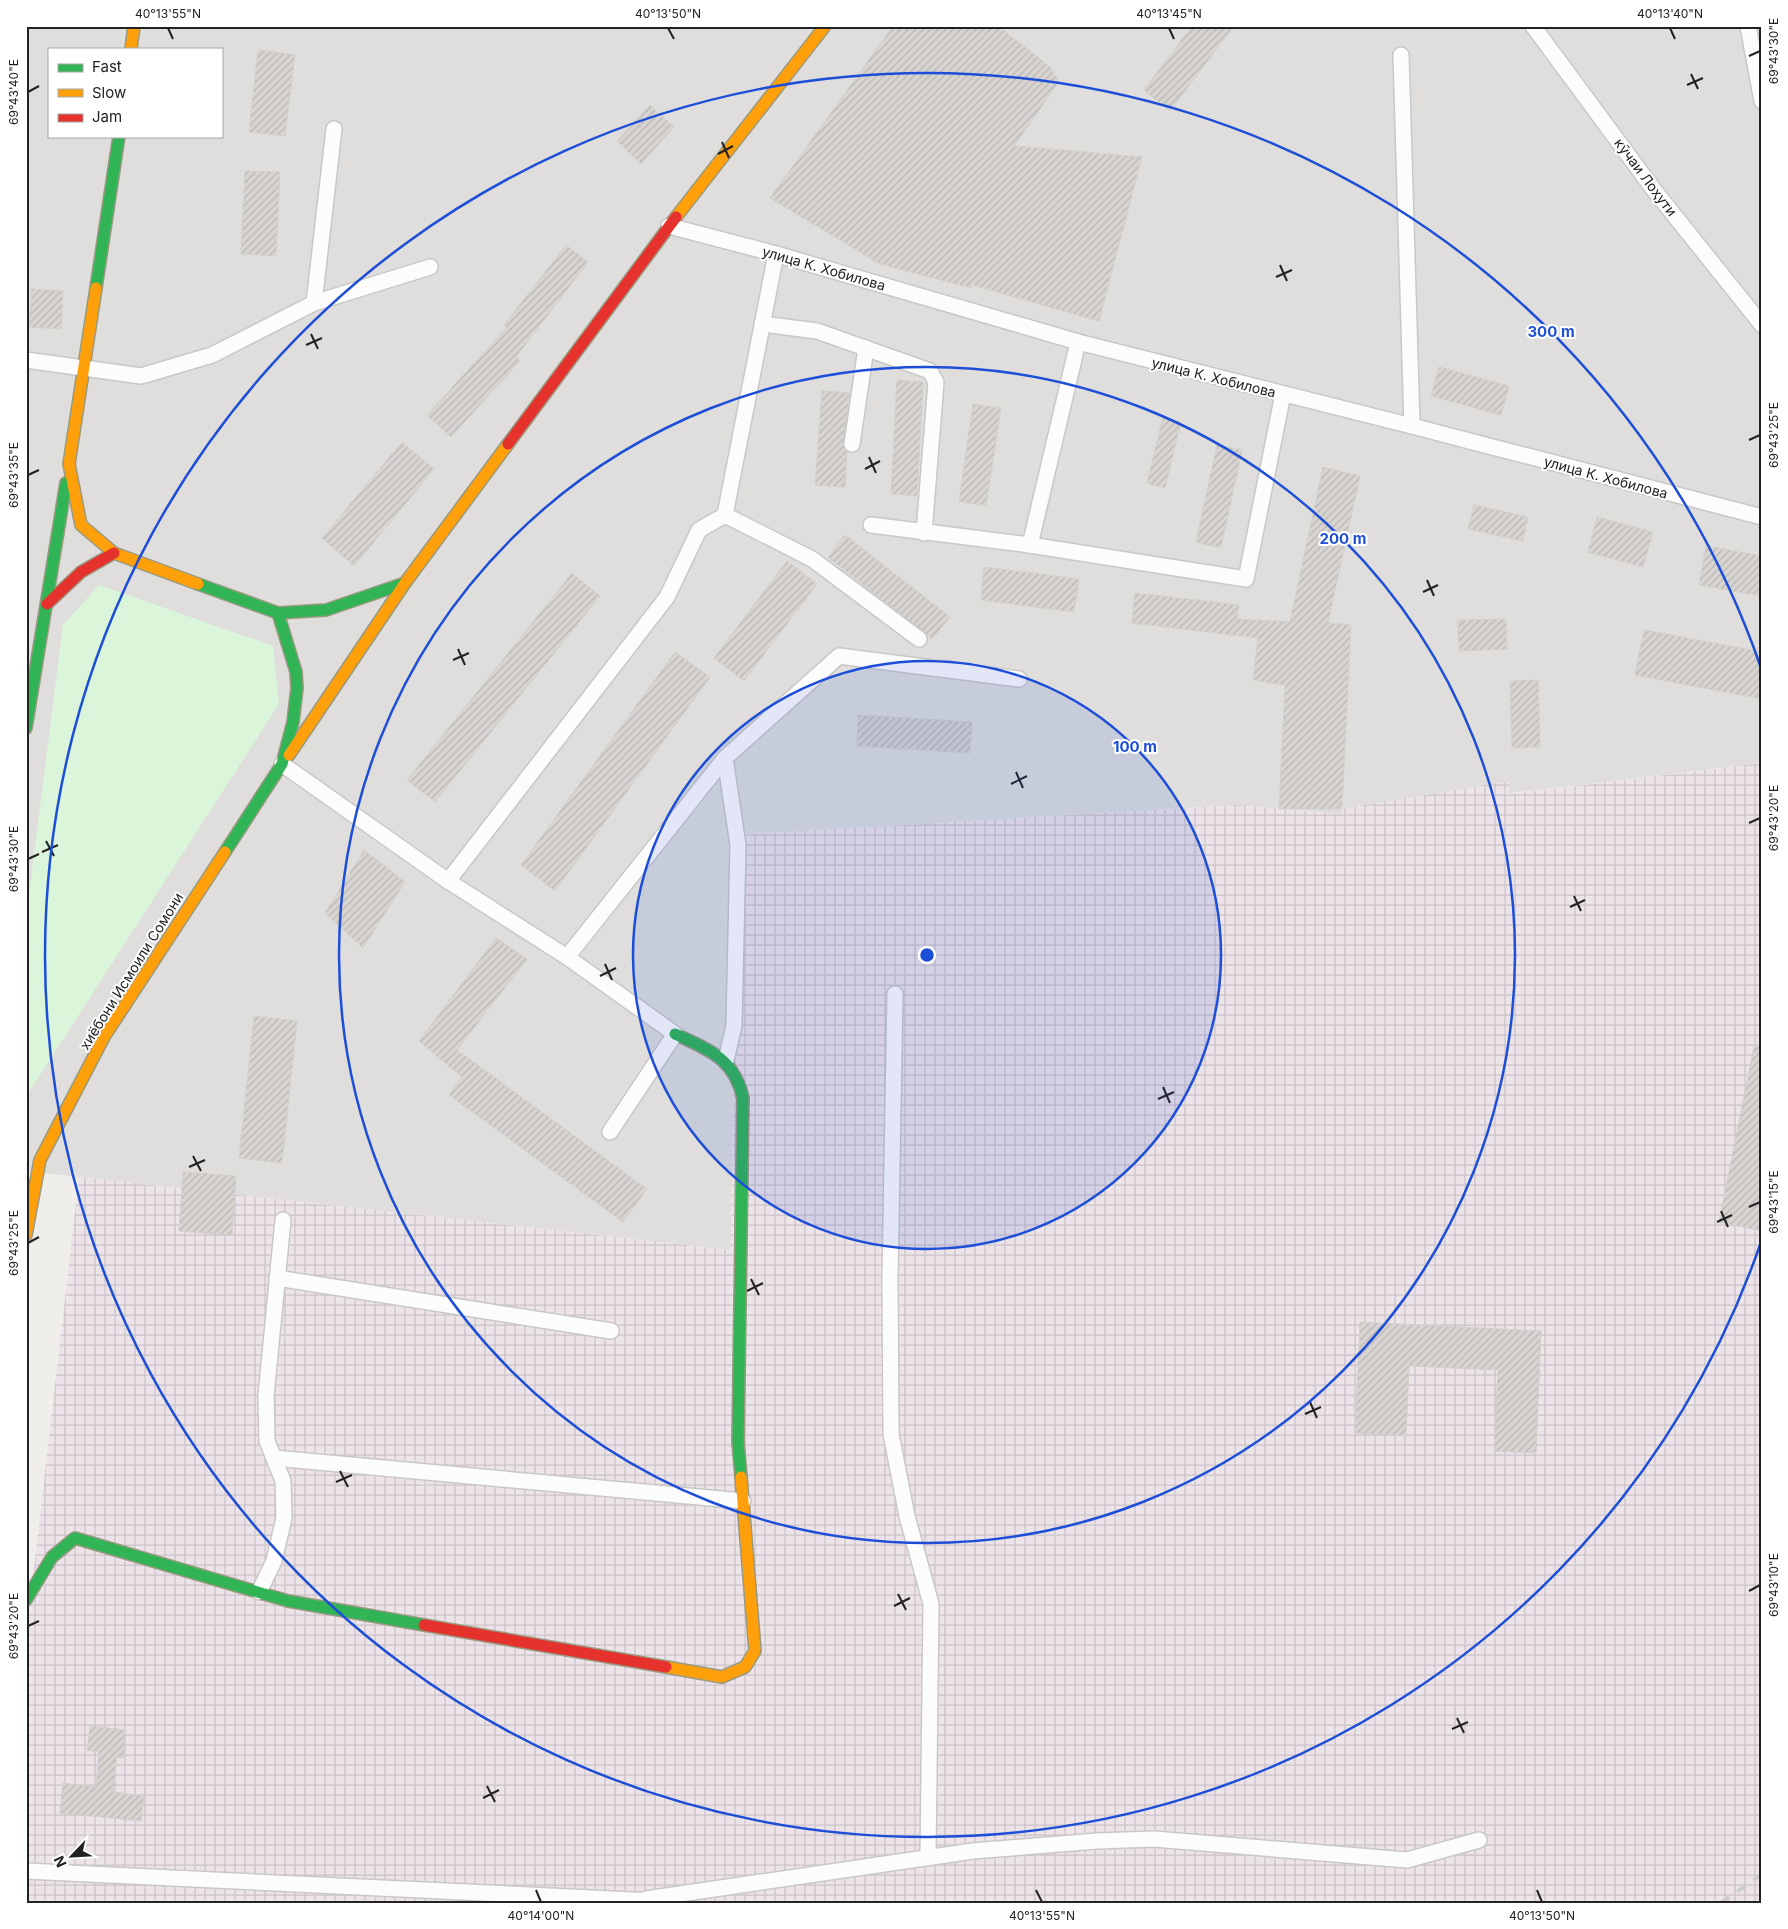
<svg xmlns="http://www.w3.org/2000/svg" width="1788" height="1929" viewBox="0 0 1788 1929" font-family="Inter,sans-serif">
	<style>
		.residential { fill: #dfdedc; fill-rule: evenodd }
		.industrial { fill: url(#industrial-grid) }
		.park { fill: #daf5da }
		.building { fill: url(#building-hatch); stroke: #d3d0cc }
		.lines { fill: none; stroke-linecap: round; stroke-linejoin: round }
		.street-casing { stroke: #c9c8c7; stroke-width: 18 }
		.fast-casing { stroke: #999a82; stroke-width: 14 }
		.slow-casing { stroke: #999a82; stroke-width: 14 }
		.jam-casing { stroke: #999a82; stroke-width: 14 }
		.street { stroke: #fdfcfc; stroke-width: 15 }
		.fast { stroke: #30b455; stroke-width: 11 }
		.slow { stroke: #ff9f0a; stroke-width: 11 }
		.jam { stroke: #e5322d; stroke-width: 11 }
		.rail { stroke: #ccc; stroke-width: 4; stroke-dasharray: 10 10; stroke-linecap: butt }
		.ticks { fill: none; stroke: #222; stroke-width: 2 }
		.ring { fill: none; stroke: #1d4ed8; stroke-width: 2.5 }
		.labels { text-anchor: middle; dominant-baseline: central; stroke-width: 4; stroke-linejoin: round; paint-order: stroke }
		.street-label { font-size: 14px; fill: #222; stroke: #fff }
		.centre { fill: #1d4ed8; stroke: #fff; stroke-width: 2.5 }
		.ring-label { font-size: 15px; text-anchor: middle; font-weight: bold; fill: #1d4ed8; stroke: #fff; stroke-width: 4; stroke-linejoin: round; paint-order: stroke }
		.neatline { fill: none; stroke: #222; stroke-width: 2 }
		.ticks-label { font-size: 12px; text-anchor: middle; fill: #222 }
	</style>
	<defs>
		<pattern id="industrial-grid" width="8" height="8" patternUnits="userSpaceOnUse" patternTransform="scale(1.25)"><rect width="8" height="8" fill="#ede4e9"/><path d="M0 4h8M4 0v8" fill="none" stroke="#cbc3c8"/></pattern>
		<pattern id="building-hatch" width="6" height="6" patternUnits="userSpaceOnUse" patternTransform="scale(1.25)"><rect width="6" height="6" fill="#d7d4d2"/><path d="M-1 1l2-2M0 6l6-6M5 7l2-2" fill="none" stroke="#b8b6b4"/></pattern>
	</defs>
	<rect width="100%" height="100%" fill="#f0eeeb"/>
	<path class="residential" d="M 26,26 L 1762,26 L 1762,763 L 1337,814 L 1239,805 L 737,835 L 731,1250 L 26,1171 ZM 49,49 L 221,49 L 221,136 L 49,136 Z"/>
	<polygon class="industrial" points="1762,763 1762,1903 26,1903 26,1637 79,1177 731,1250 737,835 1239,805 1337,814 1343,814 1342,809 1509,781 1509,794"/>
	<polygon class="park" points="99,585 273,646 279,704 26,1097 26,918 63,625"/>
	<g class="building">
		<polygon points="893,26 998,26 1050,67 1059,82 1014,146 1142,157 1099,321 972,285 971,288 880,264 770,198"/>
		<polygon points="1192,26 1234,26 1170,111 1144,90"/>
		<polygon points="258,50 295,55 285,136 249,132"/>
		<polygon points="650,105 674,127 641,164 617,141"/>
		<polygon points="245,171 280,172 276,256 241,254"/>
		<polygon points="566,245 588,262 516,357 520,361 451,437 427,415 507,327 504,325"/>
		<polygon points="32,289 63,291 61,329 29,327"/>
		<polygon points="1439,367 1509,386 1501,415 1431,396"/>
		<polygon points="897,380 923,382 917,496 891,494"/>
		<polygon points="822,391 850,393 843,443 847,452 845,487 815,485"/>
		<polygon points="973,404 1001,408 986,506 959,501"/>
		<polygon points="1163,417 1181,422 1165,488 1147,483"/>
		<polygon points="402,442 434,469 354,566 322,538"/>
		<polygon points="1217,445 1242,450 1221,548 1196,542"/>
		<polygon points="1323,467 1360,476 1328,623 1351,625 1342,809 1279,809 1285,685 1253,680 1258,638 1132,623 1135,593 1239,605 1237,619 1290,622"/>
		<polygon points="1474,505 1528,517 1523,541 1468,529"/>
		<polygon points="1597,517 1653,532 1643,567 1588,552"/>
		<polygon points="845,535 950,617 932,639 828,557"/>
		<polygon points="1706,546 1762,556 1762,596 1699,585"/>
		<polygon points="787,561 817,584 744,681 714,658"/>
		<polygon points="984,567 1079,579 1074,612 981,600"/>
		<polygon points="572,573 600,596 435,802 407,780"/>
		<polygon points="1506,619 1507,649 1459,651 1458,620"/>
		<polygon points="1644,630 1762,652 1762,699 1635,675"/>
		<polygon points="675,652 710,677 555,891 521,865"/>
		<polygon points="1538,680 1540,747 1512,748 1510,681"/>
		<polygon points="858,715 972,722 970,753 857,746"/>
		<polygon points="364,850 405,882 363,948 325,913"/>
		<polygon points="496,938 527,959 457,1050 647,1189 623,1222 449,1095 462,1077 419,1041"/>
		<polygon points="254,1016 297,1021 282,1163 239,1158"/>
		<polygon points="1754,1047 1762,1047 1762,1231 1719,1222"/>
		<polygon points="183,1172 236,1176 232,1235 179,1231"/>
		<polygon points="1360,1322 1541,1331 1536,1453 1494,1451 1498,1370 1409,1366 1406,1436 1355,1433"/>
		<polygon points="90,1726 126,1730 123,1758 117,1757 113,1792 144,1796 141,1821 60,1813 63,1783 96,1787 99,1752 87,1750"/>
	</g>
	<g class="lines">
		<g class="street-casing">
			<g id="street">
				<polyline points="1533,26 1654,190 1762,325"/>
				<polyline points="1748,26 1762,101"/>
				<polyline points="1401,55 1412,426"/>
				<polyline points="669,226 776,254 1078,342 1412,426 1762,517"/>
				<polyline points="776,254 725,515 812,559 919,639"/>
				<polyline points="314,303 334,129"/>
				<polyline points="762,324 817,331 930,371 936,382 924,533"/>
				<polyline points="26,360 141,376 212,355 314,303 430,267"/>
				<polyline points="852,444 866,348"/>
				<polyline points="871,525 1030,545 1246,579 1283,394"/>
				<polyline points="1030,545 1078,342"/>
				<polyline points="725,758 738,845 734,1026 726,1060"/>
				<polyline points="282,764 448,881 567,957 725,758 839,656 1019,679"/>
				<polyline points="448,881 667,597 699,530 725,515"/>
				<polyline points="567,957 675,1034 610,1132"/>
				<polyline points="895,994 890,1278 891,1434 907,1516 931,1604 928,1857"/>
				<polyline points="277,1278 611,1331"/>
				<polyline points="274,1458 743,1501"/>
				<polyline points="259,1592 274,1561 284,1518 283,1481 267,1441 266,1396 283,1220"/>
				<polyline points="26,1871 654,1901"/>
				<polyline points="646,1899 973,1851 1097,1841 1154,1839 1407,1860 1479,1840"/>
			</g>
		</g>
		<g class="fast-casing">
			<g id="fast">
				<polyline points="96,288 119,136"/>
				<polyline points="198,584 278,613 296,672 297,688 293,722 282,764 225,852"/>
				<polyline points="278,613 326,610 405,583"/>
				<polyline points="26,728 66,483"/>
				<path d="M 675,1034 C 709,1050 734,1058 743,1098 L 738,1442 L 741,1477"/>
				<polyline points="26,1600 52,1557 75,1538 288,1601 424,1625"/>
			</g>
		</g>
		<g class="slow-casing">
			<g id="slow">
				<polyline points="131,49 134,26"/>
				<polyline points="676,217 825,26"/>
				<polyline points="96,288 69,464 81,525 114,553 198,584"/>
				<polyline points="289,755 405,583 508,444"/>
				<polyline points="26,1235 40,1160 104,1037 225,852"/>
				<polyline points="666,1667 722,1677 745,1667 755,1651 741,1477"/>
			</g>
		</g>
		<g class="jam-casing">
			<g id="jam">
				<polyline points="508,444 676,217"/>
				<polyline points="47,604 81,572 114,553"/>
				<polyline points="424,1625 666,1667"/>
			</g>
		</g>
		<use href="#street" class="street"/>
		<use href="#fast" class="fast"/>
		<use href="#slow" class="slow"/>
		<use href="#jam" class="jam"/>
		<polyline class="rail" points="1721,1903 1762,1874"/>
	</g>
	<path class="ticks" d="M 168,28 L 173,39M 668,28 L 674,39M 1169,28 L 1174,39M 1670,28 L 1675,39M 1749,56 L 1760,51M 1691,74 L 1698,89M 1687,85 L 1703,78M 28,92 L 39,86M 722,142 L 729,158M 718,154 L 733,146M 1280,265 L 1287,281M 1276,277 L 1292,270M 311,334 L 318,349M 306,345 L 322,338M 1749,440 L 1760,435M 869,457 L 876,473M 865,469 L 880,461M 28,475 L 39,470M 1427,580 L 1434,596M 1423,592 L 1438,585M 458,649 L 465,665M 453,660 L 469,653M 1016,772 L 1023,788M 1011,784 L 1027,776M 1749,823 L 1760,818M 46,841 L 54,856M 42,852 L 58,845M 28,859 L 39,854M 1574,896 L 1581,911M 1570,907 L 1585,900M 605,964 L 612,980M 600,976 L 616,968M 1163,1087 L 1170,1103M 1158,1099 L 1174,1092M 193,1156 L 201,1171M 189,1167 L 205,1160M 1749,1207 L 1760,1202M 1721,1211 L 1728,1227M 1717,1222 L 1732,1215M 28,1243 L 39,1237M 751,1279 L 759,1295M 747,1291 L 763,1283M 1310,1402 L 1317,1418M 1305,1414 L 1321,1407M 340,1471 L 348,1487M 336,1482 L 352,1475M 1749,1591 L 1760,1585M 898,1594 L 906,1610M 894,1606 L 910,1598M 28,1626 L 39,1621M 1457,1718 L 1464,1733M 1452,1729 L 1468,1722M 487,1786 L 495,1802M 483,1798 L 499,1790M 536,1890 L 541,1902M 1036,1890 L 1042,1902M 1537,1890 L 1542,1902"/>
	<circle cx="927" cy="955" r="294" fill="#1d4ed8" fill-opacity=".12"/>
	<g class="ring">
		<circle cx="927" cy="955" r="294"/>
		<circle cx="927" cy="955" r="588"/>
		<path d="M1761 1242A882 882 0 1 1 1761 668"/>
	</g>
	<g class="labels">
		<g class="street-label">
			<text transform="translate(1646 177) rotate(53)">кӯчаи Лоҳути</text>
			<text transform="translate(824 268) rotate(16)">улица К. Хобилова</text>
			<text transform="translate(1214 377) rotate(14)">улица К. Хобилова</text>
			<text transform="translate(1606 477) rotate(15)">улица К. Хобилова</text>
			<text transform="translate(131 971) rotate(-58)">хиёбони Исмоили Сомони</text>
		</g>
	</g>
	<circle cx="927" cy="955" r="8" class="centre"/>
	<g class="ring-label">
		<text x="1551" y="337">300 m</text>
		<text x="1343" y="544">200 m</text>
		<text x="1135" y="752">100 m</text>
	</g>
	<rect width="1788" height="1929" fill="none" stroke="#ffffff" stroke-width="55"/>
	<rect x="48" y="48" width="175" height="90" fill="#ffffff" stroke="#a7a7a7"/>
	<rect x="58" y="64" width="25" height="8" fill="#30b455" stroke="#a7a7a7"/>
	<text x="92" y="72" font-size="15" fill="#222222">Fast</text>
	<rect x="58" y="89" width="25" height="8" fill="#ff9f0a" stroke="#a7a7a7"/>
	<text x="92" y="98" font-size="15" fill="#222222">Slow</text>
	<rect x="58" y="114" width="25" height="8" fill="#e5322d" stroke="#a7a7a7"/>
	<text x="92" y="122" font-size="15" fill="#222222">Jam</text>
	<g transform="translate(72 1856) rotate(245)" stroke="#ffffff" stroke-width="4" paint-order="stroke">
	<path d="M0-4L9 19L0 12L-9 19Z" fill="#222222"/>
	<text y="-8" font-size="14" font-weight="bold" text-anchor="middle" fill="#222222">N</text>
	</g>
	<rect x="28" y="28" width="1732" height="1874" class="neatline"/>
	<g class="ticks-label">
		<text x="168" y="18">40°13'55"N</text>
		<text x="668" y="18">40°13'50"N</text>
		<text x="1169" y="18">40°13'45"N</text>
		<text x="1670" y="18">40°13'40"N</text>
		<text transform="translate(1774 51) rotate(-90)" y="4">69°43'30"E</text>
		<text transform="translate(14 92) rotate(-90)" y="4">69°43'40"E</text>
		<text transform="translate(1774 435) rotate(-90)" y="4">69°43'25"E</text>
		<text transform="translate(14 475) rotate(-90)" y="4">69°43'35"E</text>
		<text transform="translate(1774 818) rotate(-90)" y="4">69°43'20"E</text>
		<text transform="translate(14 859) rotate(-90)" y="4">69°43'30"E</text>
		<text transform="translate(1774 1202) rotate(-90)" y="4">69°43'15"E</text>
		<text transform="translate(14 1243) rotate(-90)" y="4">69°43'25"E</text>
		<text transform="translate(1774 1585) rotate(-90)" y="4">69°43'10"E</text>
		<text transform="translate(14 1626) rotate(-90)" y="4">69°43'20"E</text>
		<text x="541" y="1920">40°14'00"N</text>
		<text x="1042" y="1920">40°13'55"N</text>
		<text x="1542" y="1920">40°13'50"N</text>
	</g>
</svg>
